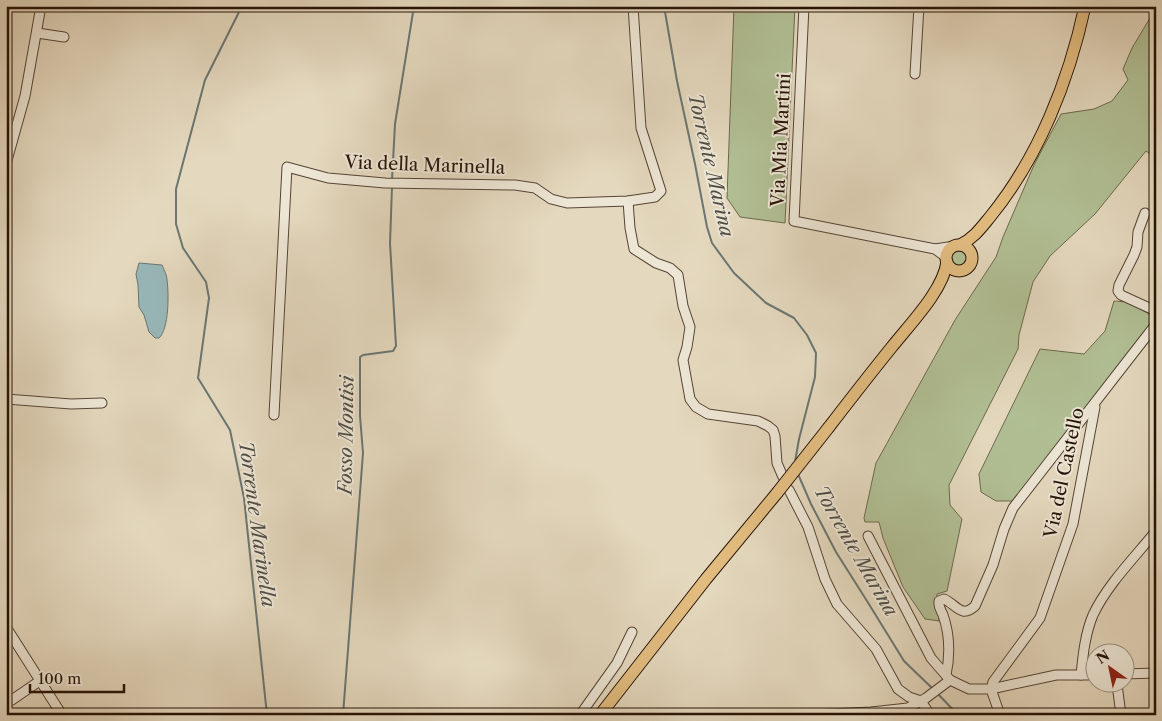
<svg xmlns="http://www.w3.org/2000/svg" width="1162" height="721" viewBox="0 0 1162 721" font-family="'Libre Caslon Text',serif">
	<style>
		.green { fill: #b1bf94; stroke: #6c694e }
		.water { fill: #98b8ba; stroke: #6a7672 }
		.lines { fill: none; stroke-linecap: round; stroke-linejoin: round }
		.stream { stroke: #6a7672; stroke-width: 2 }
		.minor-casing { stroke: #564435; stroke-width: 11 }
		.major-casing { stroke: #261307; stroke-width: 13 }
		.minor { stroke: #ede6d5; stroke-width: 9 }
		.major { stroke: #e2bc7f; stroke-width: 11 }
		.major-bridge-casing { stroke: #261307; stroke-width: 13; stroke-linecap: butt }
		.major-bridge { stroke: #e2bc7f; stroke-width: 11 }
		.labels { text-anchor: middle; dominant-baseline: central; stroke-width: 4; stroke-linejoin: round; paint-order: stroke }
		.street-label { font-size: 18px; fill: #261307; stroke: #ede6d5 }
		.water-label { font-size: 19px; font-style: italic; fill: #4e4d46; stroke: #ede6d5 }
	</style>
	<rect width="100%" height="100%" fill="#e4d8be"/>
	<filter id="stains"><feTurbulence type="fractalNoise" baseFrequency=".004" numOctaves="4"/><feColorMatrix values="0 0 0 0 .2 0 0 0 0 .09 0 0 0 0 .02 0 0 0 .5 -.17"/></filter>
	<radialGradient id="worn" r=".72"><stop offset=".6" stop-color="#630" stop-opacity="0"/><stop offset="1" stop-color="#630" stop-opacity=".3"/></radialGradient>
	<g class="green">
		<polygon points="734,6 795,6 785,223 740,217 727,198"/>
		<polygon points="1156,8 1156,158 1146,151 1095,214 1050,256 1033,282 1019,335 1018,349 949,485 950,505 962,519 947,591 937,594 939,621 925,619 903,587 883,538 879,522 865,522 864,518 876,463 955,320 996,257 1003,237 1034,165 1061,114 1094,109 1112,101 1128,80 1123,69 1132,48"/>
		<circle cx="960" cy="258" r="10"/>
		<polygon points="1114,301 1127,302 1155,317 1128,355 1014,501 996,501 981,492 979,474 1040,349 1084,354 1105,331"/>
	</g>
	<path class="water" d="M 139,263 L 162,265 C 164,270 167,275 167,280 C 169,294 169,329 159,338 L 155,338 L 149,332 L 144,315 L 139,307 L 138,285 L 136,274 Z"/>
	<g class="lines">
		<g class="stream">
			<polyline points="242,6 205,80 176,189 176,224 183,248 206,282 209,298 198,378 230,430 244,498 267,715"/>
			<polyline points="664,6 677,81 695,164 707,227 712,243 734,273 766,303 794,318 807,335 816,353 815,377 799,439 795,462"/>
			<polyline points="392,180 395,124 414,6"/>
			<polyline points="798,474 811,504 836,552 867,601 904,661 933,689"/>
			<polyline points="938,694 958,715"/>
			<polyline points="343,715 363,453 360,416 360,357 363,355 393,351 396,346 390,243 392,187"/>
		</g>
		<g class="minor-casing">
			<g id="minor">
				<polyline points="804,6 794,221 935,249 946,257"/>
				<polyline points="37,33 64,37"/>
				<polyline points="915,74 919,6"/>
				<polyline points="6,164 25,96 41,6"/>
				<polyline points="628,201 630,228 634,249 656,263 670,268 678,275 683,306 690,327 687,347 683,360 690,399 696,407 708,414 758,421 768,426 773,430 775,436 777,463 783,477"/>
				<polyline points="1145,213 1138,232 1137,247 1134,255 1119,285 1118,291 1121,295 1156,311"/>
				<polyline points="935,249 955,246"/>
				<polyline points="6,399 71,404 102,403"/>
				<polyline points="274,415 287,167 328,178 385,183 515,185 535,188 551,199 567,203 628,201 655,197 661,191 641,128 633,6"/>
				<polyline points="789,490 808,527 825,579 837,604 876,649 898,689 909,697 921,701"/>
				<polyline points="868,536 931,658 950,680"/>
				<polyline points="6,627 62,715"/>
				<polyline points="1124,674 1156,673"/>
				<path d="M 946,675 C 950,656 950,635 943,615 C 941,610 938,607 939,601 L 944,599 C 956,604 961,619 975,606 L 993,565 L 1004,529 L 1013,508 L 1156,324"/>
				<path d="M 1081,675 C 1083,655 1085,634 1093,615 C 1107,585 1135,557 1156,531"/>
				<polyline points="950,680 969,689 991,689 1056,675 1094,675"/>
				<polyline points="1117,684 1121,715"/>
				<polyline points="991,689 993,682 1040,618 1073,524 1095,407"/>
				<polyline points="991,689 1000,715"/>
				<polyline points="921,701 930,715"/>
				<polyline points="6,704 41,680"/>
				<polyline points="580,715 617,663 632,632"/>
				<polyline points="811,715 871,712 908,708 926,698 950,680"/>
			</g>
		</g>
		<g class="major-casing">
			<g id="major">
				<path d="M 960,245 C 974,238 981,228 990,217 C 1039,157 1069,80 1085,6"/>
				<circle cx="959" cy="258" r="13"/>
				<path d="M 829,427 C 849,401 870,374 891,348 C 909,325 943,291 947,262"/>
				<polyline points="600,715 706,579 777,493"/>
			</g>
		</g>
		<use href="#minor" class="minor"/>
		<use href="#major" class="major"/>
		<g class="major-bridge-casing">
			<polyline id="major-bridge" points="777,493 829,427"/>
		</g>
		<use href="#major-bridge" class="major-bridge"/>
	</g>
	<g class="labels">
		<g class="street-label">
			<text transform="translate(781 140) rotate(-87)">Via Mia Martini</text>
			<text transform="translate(425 165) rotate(2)">Via della Marinella</text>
			<text transform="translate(1064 473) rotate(-78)">Via del Castello</text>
		</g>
		<g class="water-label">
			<text transform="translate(711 165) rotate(77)">Torrente Marina</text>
			<text transform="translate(346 435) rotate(-89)">Fosso Montisi</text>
			<text transform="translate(257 524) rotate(82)">Torrente Marinella</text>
			<text transform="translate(856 551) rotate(60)">Torrente Marina</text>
		</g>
	</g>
	<rect width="1162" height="721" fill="none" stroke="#e4d8be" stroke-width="25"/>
	<rect x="8" y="8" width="1147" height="706" fill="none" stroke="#261307" stroke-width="2.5"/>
	<rect x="12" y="12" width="1137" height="696" fill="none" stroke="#261307"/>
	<g transform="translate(1110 668) rotate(327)"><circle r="24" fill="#ede6d5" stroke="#9d9283"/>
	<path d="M0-4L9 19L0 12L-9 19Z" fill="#8f2418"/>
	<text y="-8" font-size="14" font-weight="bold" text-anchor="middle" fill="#261307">N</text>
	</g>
	<path d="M30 684v8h94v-8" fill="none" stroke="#261307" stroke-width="2.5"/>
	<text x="38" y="684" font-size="15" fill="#261307" stroke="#ede6d5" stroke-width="4" paint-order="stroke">100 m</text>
	<rect width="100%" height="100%" filter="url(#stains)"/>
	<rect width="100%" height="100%" fill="url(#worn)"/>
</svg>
